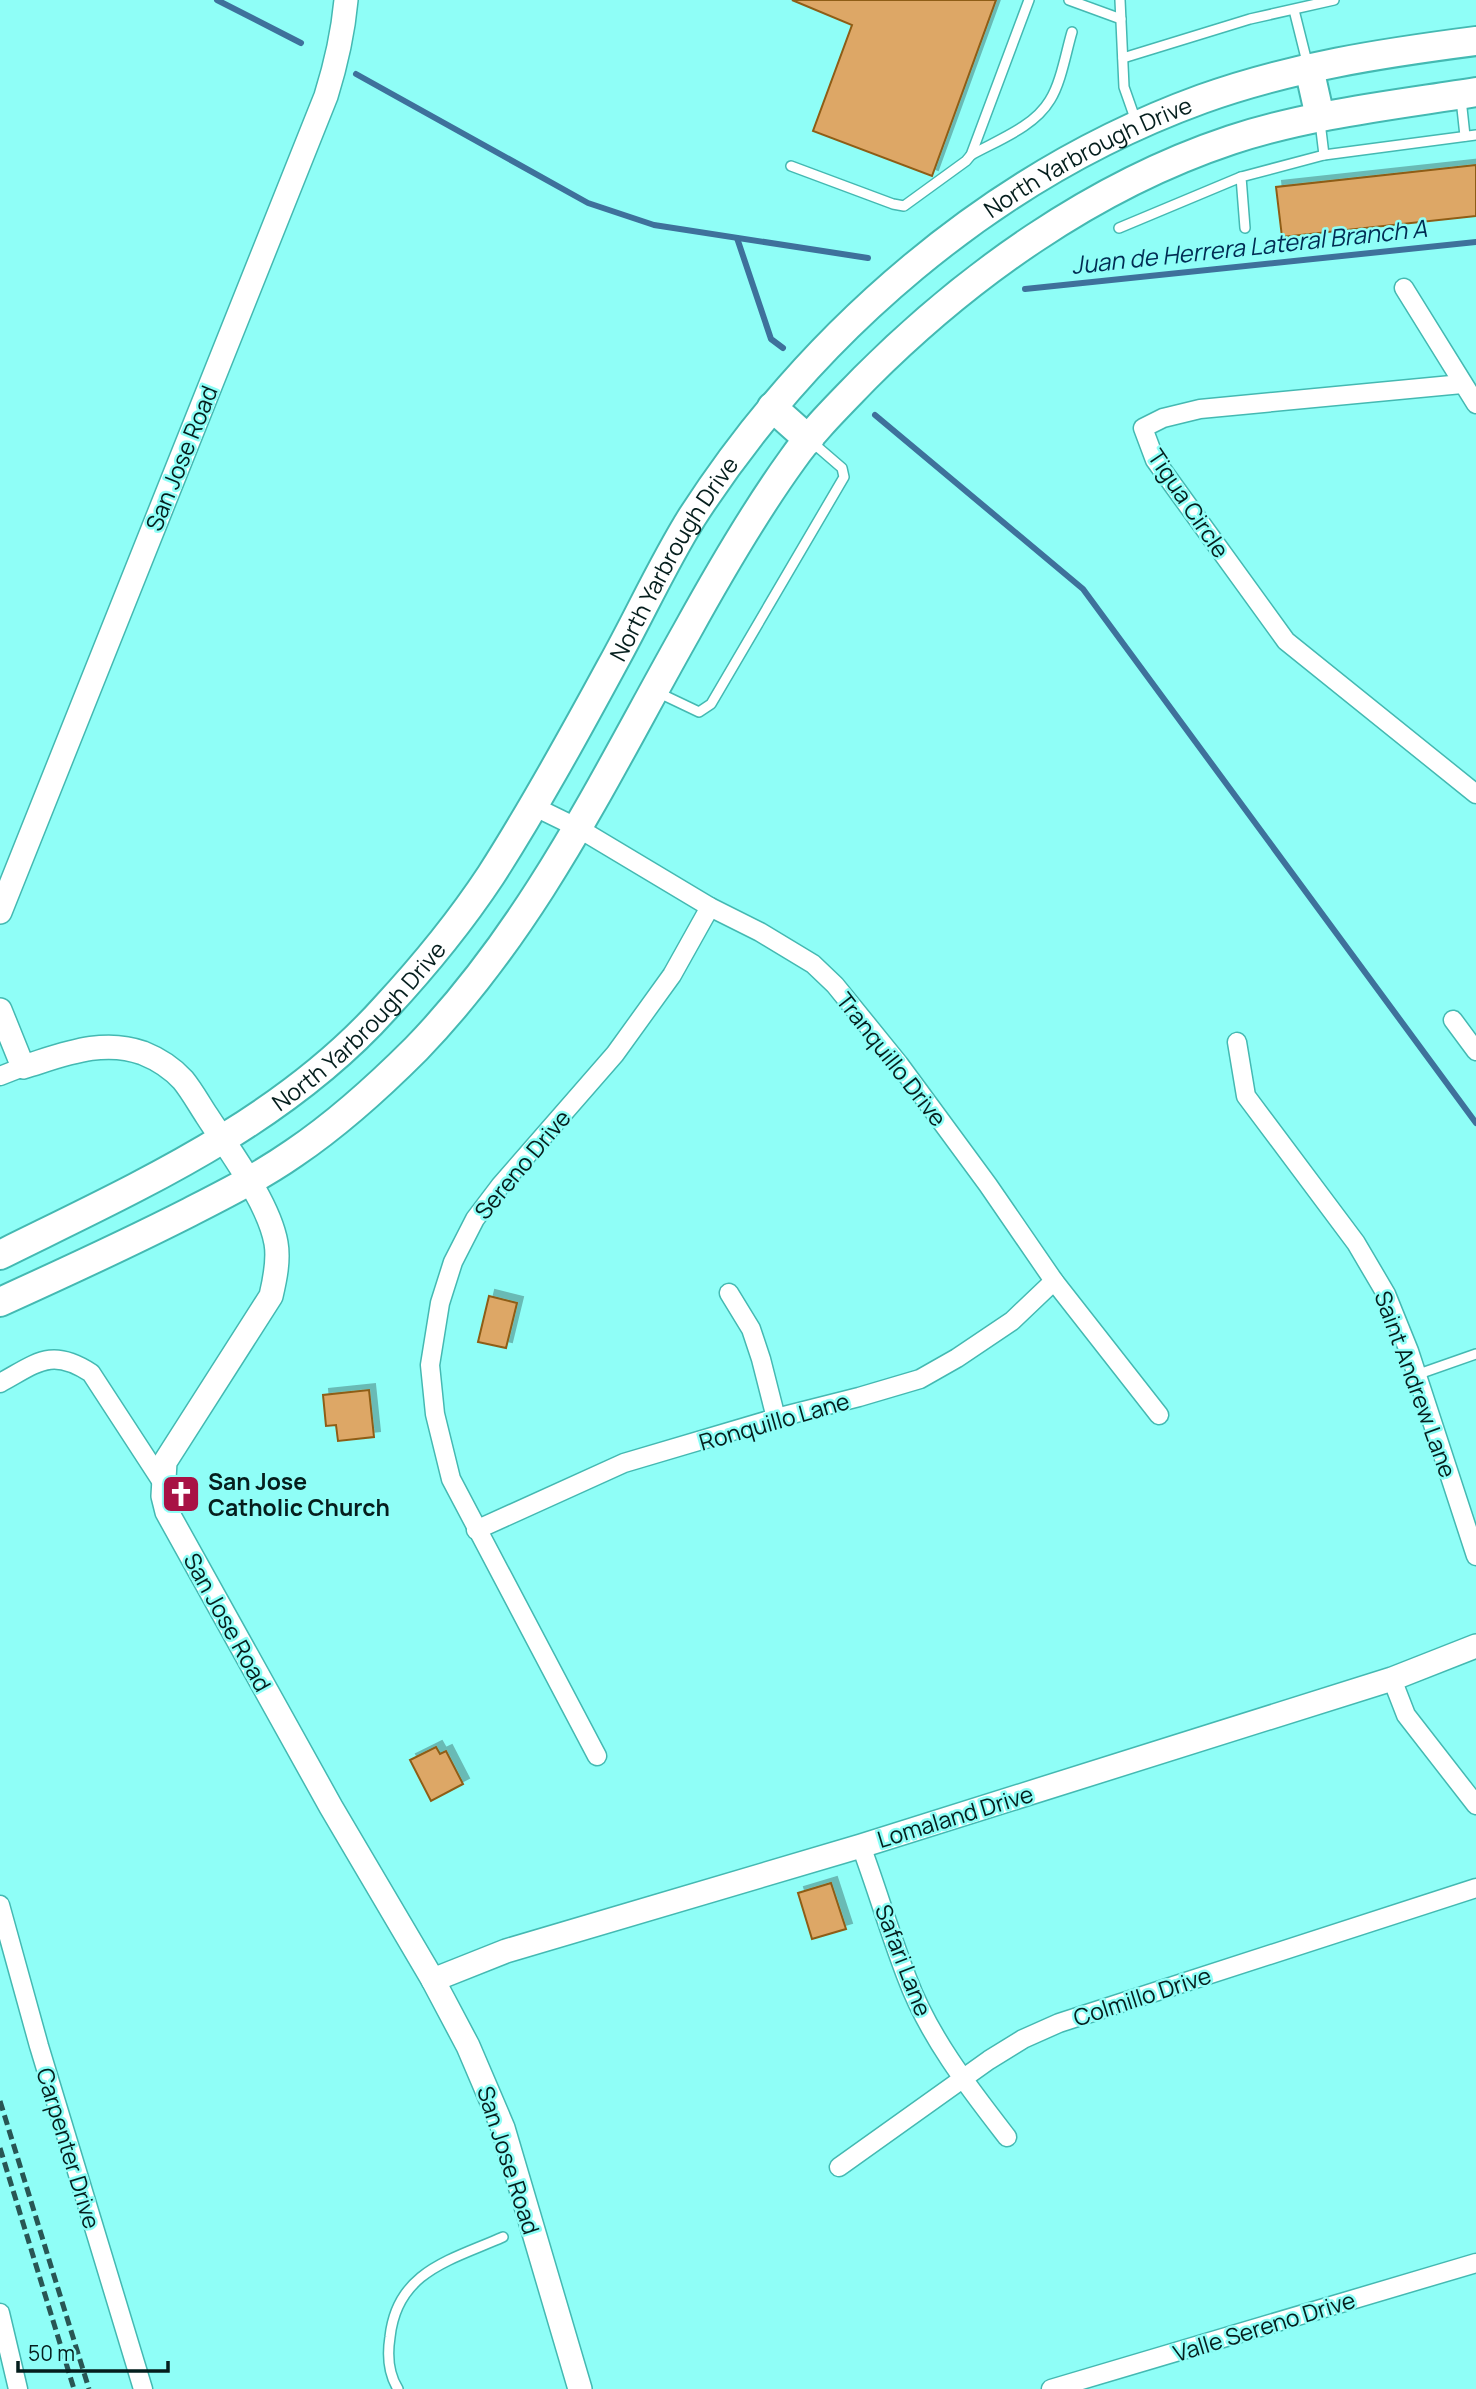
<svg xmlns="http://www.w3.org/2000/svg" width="1476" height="2389" viewBox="0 0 1476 2389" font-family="Manrope,sans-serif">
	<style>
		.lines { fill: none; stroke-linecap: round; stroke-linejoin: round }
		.stream { stroke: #3e719b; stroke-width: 6 }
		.building { fill: #dda766; stroke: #8e5d16; stroke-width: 2; filter: url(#shadow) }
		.service-casing { stroke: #44b9b2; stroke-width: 12 }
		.minor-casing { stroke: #44b9b2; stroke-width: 21 }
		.tertiary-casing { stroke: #44b9b2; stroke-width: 26 }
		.primary-casing { stroke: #44b9b2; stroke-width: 32 }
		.service { stroke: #fff; stroke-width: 9 }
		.minor { stroke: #fff; stroke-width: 18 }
		.tertiary { stroke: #fff; stroke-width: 23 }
		.primary { stroke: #fff; stroke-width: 28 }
		.rail { stroke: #285654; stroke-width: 5; stroke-dasharray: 10 5; stroke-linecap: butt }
		.labels { text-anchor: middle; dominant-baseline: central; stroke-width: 5; stroke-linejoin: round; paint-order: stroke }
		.street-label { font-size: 23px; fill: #051e1d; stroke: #8ffef7 }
		.poi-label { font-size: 23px; font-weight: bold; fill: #051e1d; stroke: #8ffef7; text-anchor: start }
		.water-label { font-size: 24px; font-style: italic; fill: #002c53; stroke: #8ffef7 }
	</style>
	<defs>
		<filter id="shadow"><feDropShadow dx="6" dy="-6" stdDeviation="0" flood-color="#0004"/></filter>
	</defs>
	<rect width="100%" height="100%" fill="#8ffef7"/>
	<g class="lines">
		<g class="stream">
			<polyline points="217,0 301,43"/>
			<polyline points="356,74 588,203 654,225 868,258"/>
			<polyline points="737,238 771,339 783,348"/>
			<polyline points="1025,289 1476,242"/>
			<polyline points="875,415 1083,589 1476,1123"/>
		</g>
	</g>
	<g class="building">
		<polygon points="792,0 996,0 932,176 813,131 852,25"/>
		<polygon points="1476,165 1476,216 1282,237 1276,187"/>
		<polygon points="489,1296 517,1303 506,1348 478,1342"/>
		<polygon points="369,1390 374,1437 338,1441 336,1425 326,1426 323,1395"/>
		<polygon points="436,1747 440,1754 446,1751 463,1784 431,1801 410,1760"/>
		<polygon points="831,1883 846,1929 812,1939 798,1893"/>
	</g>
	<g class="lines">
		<g class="service-casing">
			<g id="service">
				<polyline points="1069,0 1121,19"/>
				<polyline points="1120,0 1124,87 1137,124"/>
				<polyline points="1294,10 1308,66"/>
				<polyline points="1123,58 1250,19 1334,0"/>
				<polyline points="1461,99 1465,136"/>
				<path d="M 971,155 C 998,140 1034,127 1050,100 C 1061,83 1066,52 1072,32"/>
				<polyline points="1324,155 1476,135"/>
				<polyline points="791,166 893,204 904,206 966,161 971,155 1029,0"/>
				<polyline points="1119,228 1241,177"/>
				<polyline points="1245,228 1241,177 1324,155 1320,122"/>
				<polyline points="657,692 699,712 711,704 844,477 842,468 813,443"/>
				<polyline points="1416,1375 1476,1354"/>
				<path d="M 398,2389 C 388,2373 387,2356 390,2337 C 397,2271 451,2260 503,2237"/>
			</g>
		</g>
		<g class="minor-casing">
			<g id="minor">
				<polyline points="1404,288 1476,404"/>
				<polyline points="1462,384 1200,409 1163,418 1143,428 1155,460 1286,641 1476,794"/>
				<polyline points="533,806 578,828 710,907 760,932 813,964 835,985 899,1064 988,1185 1054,1281 1159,1415"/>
				<polyline points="1453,1020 1476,1051"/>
				<polyline points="1237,1042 1246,1096 1356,1243 1386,1294 1409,1351 1476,1556"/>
				<polyline points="0,1076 23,1067"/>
				<polyline points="729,1293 751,1329 761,1359 776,1418"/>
				<path d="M 0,1383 C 37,1363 51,1347 91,1373 L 162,1482"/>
				<polyline points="476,1530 624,1463 776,1418 859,1397 920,1379 957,1358 1012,1321 1054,1281"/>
				<polyline points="1392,1679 1406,1715 1476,1805"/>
				<polyline points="597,1756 451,1479 435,1414 430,1365 440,1303 453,1262 475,1219 500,1186 615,1054 672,975 710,907"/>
				<path d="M 861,1846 C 877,1889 890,1934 907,1978 C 929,2037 969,2088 1007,2137"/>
				<polyline points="0,1905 39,2046 143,2389"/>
				<polyline points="839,2167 989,2060 1023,2039 1059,2023 1476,1888"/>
				<polyline points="0,2313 18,2389"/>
				<polyline points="1051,2389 1476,2263"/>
			</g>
		</g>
		<g class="tertiary-casing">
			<g id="tertiary">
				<path d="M 0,912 L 326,96 C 336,64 343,33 346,0"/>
				<path d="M 0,1010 L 23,1067 C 63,1055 102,1038 143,1053 C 158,1059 172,1068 183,1080 C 192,1091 199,1104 207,1116 C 229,1150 269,1203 276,1243 C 279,1260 275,1279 271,1296 L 165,1462 L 163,1496 L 167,1512 L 331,1807 L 433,1980 L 468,2046 L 503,2128 L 580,2389"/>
				<polyline points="433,1980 506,1951 861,1846 1392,1679 1476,1646"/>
			</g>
		</g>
		<g class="primary-casing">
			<g id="primary">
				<polyline points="1309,68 1320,117"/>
				<polyline points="772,407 809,440"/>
				<path id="s1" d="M 0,1255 C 137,1187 281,1124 385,1008 C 423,967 460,922 491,875 C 534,808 573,737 611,667 C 639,617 662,565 692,517 C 812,331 993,175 1202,99 C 1291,67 1383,53 1476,41"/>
				<path d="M 0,1302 C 64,1273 127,1244 190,1212 C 225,1194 261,1176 294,1153 C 337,1124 379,1086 416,1049 C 535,926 604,778 687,631 C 719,573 753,514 792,460 C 812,431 840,404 865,378 C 967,276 1093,186 1231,140 C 1310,114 1394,105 1476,92"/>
			</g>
		</g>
		<use href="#service" class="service"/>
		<use href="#minor" class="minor"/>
		<use href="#tertiary" class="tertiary"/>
		<use href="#primary" class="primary"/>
		<g class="rail">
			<polyline points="0,2101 89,2389"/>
			<polyline points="0,2148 74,2389"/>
		</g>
	</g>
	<defs>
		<g id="church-square" transform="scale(2.0125)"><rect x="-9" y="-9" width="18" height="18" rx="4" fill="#a81245" stroke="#8ffef7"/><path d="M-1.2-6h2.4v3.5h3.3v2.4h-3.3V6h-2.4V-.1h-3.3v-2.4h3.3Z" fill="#fff"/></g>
	</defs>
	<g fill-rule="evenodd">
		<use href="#church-square" x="181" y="1494"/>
	</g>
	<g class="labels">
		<g class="street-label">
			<text stroke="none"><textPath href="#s1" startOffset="1584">North Yarbrough Drive</textPath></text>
			<text transform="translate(181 458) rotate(-68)">San Jose Road</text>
			<text transform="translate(1189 503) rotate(56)">Tigua Circle</text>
			<text stroke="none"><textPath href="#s1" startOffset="996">North Yarbrough Drive</textPath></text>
			<text stroke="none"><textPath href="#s1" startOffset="429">North Yarbrough Drive</textPath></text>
			<text transform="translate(892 1059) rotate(52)">Tranquillo Drive</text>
			<text transform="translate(522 1164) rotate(-50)">Sereno Drive</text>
			<text transform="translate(1416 1384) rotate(70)">Saint Andrew Lane</text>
			<text transform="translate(774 1421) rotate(-16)">Ronquillo Lane</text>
			<text transform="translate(228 1622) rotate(61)">San Jose Road</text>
			<text transform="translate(955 1816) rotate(-17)">Lomaland Drive</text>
			<text transform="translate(904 1960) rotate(69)">Safari Lane</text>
			<text transform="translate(1142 1996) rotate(-18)">Colmillo Drive</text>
			<text transform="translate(69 2148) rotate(73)">Carpenter Drive</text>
			<text transform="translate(509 2160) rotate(72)">San Jose Road</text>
			<text transform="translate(1264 2326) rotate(-17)">Valle Sereno Drive</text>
		</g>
		<g class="poi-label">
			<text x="208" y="1481">San Jose<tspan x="208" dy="26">Catholic Church</tspan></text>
		</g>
		<g class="water-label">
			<text transform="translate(1249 246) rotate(-6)">Juan de Herrera Lateral Branch A</text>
		</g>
	</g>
	<path d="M18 2361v10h150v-10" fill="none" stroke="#051e1d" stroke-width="3.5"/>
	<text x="28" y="2361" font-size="21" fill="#051e1d" stroke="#8ffef7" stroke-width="5" paint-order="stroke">50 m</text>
</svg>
